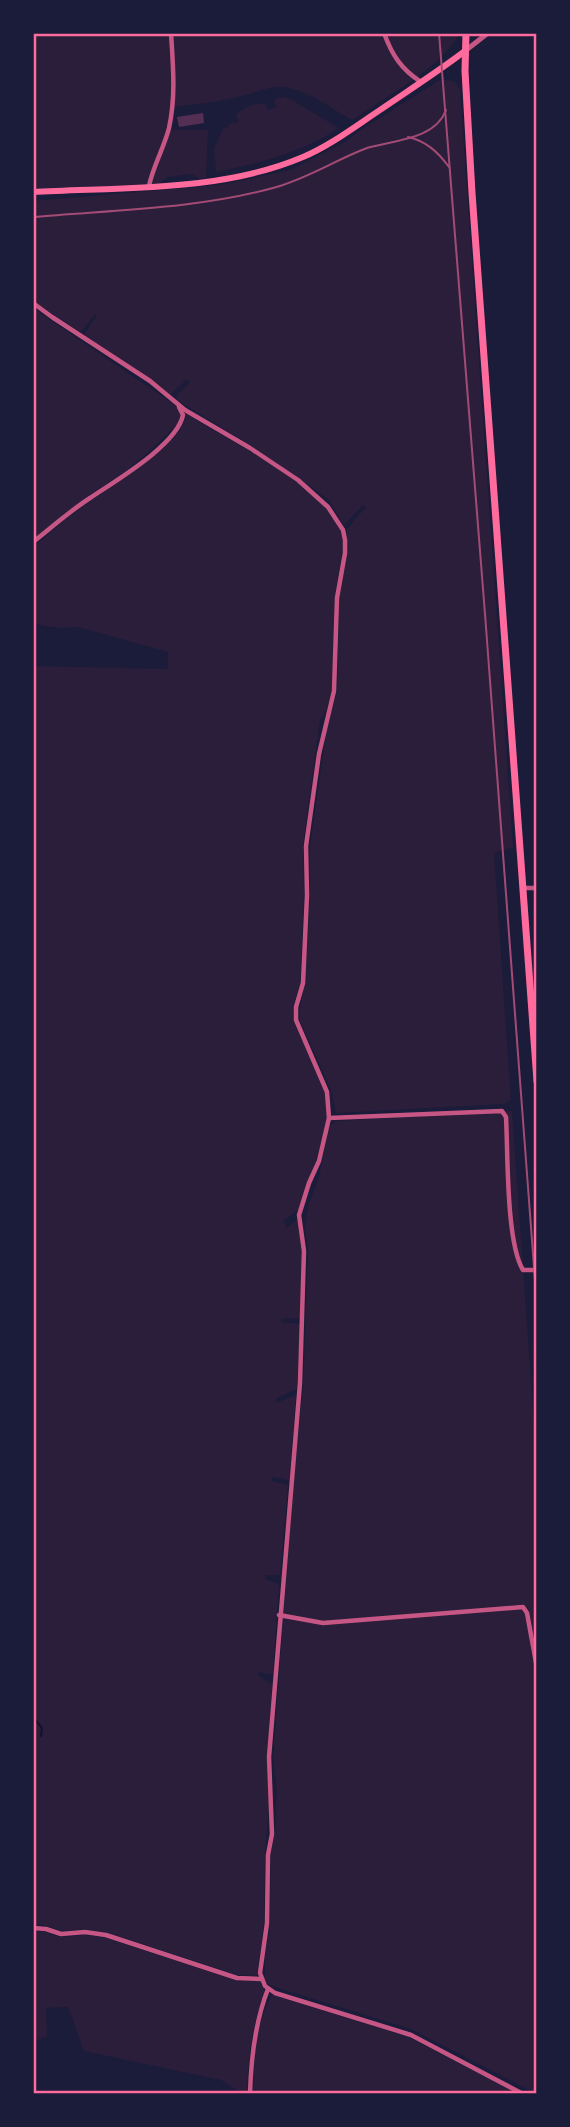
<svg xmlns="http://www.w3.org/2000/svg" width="570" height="2127" viewBox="0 0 570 2127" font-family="'DejaVu Sans',sans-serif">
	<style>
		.green { fill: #2a1e3b }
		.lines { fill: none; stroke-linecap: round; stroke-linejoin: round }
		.stream { stroke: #12122b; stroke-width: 2 }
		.building { fill: #542f53 }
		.minor { stroke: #c65784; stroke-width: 4.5 }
		.tertiary { stroke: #c65784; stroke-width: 5 }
		.secondary { stroke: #ff6b9d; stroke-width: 6 }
		.primary { stroke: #ff6b9d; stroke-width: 7 }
		.tram { stroke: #a44b75; stroke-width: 2 }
		.neatline { fill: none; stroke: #ff6b9d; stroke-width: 2.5 }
	</style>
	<rect width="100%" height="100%" fill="#1b1b3a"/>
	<g class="green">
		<path d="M 33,33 L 459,33 C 448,63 380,101 352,120 C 332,109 308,90 284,87 C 270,85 256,93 242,96 C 220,102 196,104 173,107 L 169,130 L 208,130 L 206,178 L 199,179 L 192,174 L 167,177 L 157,186 L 33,192 Z"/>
		<path d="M 440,80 C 451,80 455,80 460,90 L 513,847 L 494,853 L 511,1100 L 504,1104 L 336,1113 L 331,1090 L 300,1021 L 300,1008 L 304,985 L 310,896 L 310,846 L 327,727 L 337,692 L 339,599 L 346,554 L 347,529 L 366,507 L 363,505 L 344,525 L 328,499 L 252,446 L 177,400 L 177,395 L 190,382 L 186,380 L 170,395 L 84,335 L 94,319 L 97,317 L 95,314 L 82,331 L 79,331 L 33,301 L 33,201 L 219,185 L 290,170 L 347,141 L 359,131 Z"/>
		<path d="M 284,97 L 290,99 L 339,128 C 301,153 260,163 216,172 L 214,148 L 224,127 L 227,128 L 229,124 L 238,122 L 236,115 C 243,108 255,102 265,104 L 268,110 L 276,107 L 274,99 Z"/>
		<polygon points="33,308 176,406 181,416 179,422 151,450 123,473 86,497 33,540"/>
		<path d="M 186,414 C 226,440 336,490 343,540 C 342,559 337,579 335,598 C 333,627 339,701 320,720 L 303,846 L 304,896 L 300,983 L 293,1007 L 293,1020 L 325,1093 L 328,1106 L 327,1121 L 315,1164 L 298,1210 L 283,1221 L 287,1228 L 297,1220 C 308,1247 301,1289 300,1318 L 282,1319 L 281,1322 L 301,1324 L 297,1389 L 277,1398 L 276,1403 L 296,1395 L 289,1480 L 272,1477 L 271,1481 L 288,1485 L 280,1575 L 265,1575 L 265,1579 L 279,1584 L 273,1673 L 270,1675 L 259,1672 L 258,1675 L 272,1684 L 267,1766 L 270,1792 L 265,1854 L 264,1921 L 257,1976 L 238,1975 L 106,1932 L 84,1929 L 61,1931 L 44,1925 L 33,1924 L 33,666 L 168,669 L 168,652 L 78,627 L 59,628 L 33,624 L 33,547 C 51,532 69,516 88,503 C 115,483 180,448 186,414 Z"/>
		<polygon points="512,1111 537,1467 537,2094 411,2029 271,1986 267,1983 265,1978 265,1957 270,1923 271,1854 275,1831 277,1790 273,1758 293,1484 303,1389 308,1250 305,1226 309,1204 319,1177 329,1126 336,1121"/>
		<path d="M 33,1931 L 45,1932 L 60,1937 L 84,1935 L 104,1937 L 235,1980 L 260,1982 L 265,1991 C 252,2023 248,2059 247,2094 L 240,2094 L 235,2089 L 221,2080 L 84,2051 L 68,2007 L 46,2008 L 47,2037 L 33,2041 Z"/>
		<path d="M 272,1995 L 408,2037 L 518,2094 L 253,2094 C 254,2061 255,2024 272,1995 Z"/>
	</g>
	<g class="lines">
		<polyline class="stream" points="33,1717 42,1728 41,1736"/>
	</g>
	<polygon class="building" points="203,113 204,123 179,127 177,117"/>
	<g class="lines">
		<g class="minor">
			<path d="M 384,33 C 392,55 401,69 421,82"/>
			<path d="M 149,186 C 153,166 164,148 169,128 C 176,96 173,65 171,33"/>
			<polyline points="33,303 52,317 150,381 185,410 250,448 298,480 328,507 343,530 345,540 345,553 337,598 334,691 319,754 306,846 307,895 303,983 296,1007 296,1020 327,1092 329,1118 319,1161 309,1183 299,1215 304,1251 300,1383 269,1757 272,1834 268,1855 267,1923 260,1973 265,1986 275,1993 411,2035 523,2094"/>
			<path d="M 33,542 C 52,527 70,511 90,498 C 115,481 177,445 183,415 L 179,407"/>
			<polyline points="524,888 537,888"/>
			<path d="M 329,1118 L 502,1111 L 506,1117 C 508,1153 506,1242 523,1270 L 537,1270"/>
			<polyline points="279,1615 323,1623 523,1607 527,1613 537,1668"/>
			<polyline points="33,1928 46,1929 61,1934 85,1932 106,1935 237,1978 261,1979"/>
			<path d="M 250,2094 C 251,2058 255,2022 268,1989"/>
		</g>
		<polyline class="tertiary" points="465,51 488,33"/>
		<path class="secondary" d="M 33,192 C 121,187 221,192 303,157 C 329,146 353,128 377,112 C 406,92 436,73 465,51"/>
		<polyline class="primary" points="466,33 465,71 472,193 537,1081"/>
		<g class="tram">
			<polyline points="439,33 485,614 537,1307"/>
			<path d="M 408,137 C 426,141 438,152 449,167"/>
			<path d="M 33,217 C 112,210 197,209 273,188 C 307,179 335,160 367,148 C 393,140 435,140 446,110"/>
		</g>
	</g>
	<rect width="570" height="2127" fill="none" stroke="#1b1b3a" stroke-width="70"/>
	<rect x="35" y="35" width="500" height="2057" class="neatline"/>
</svg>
